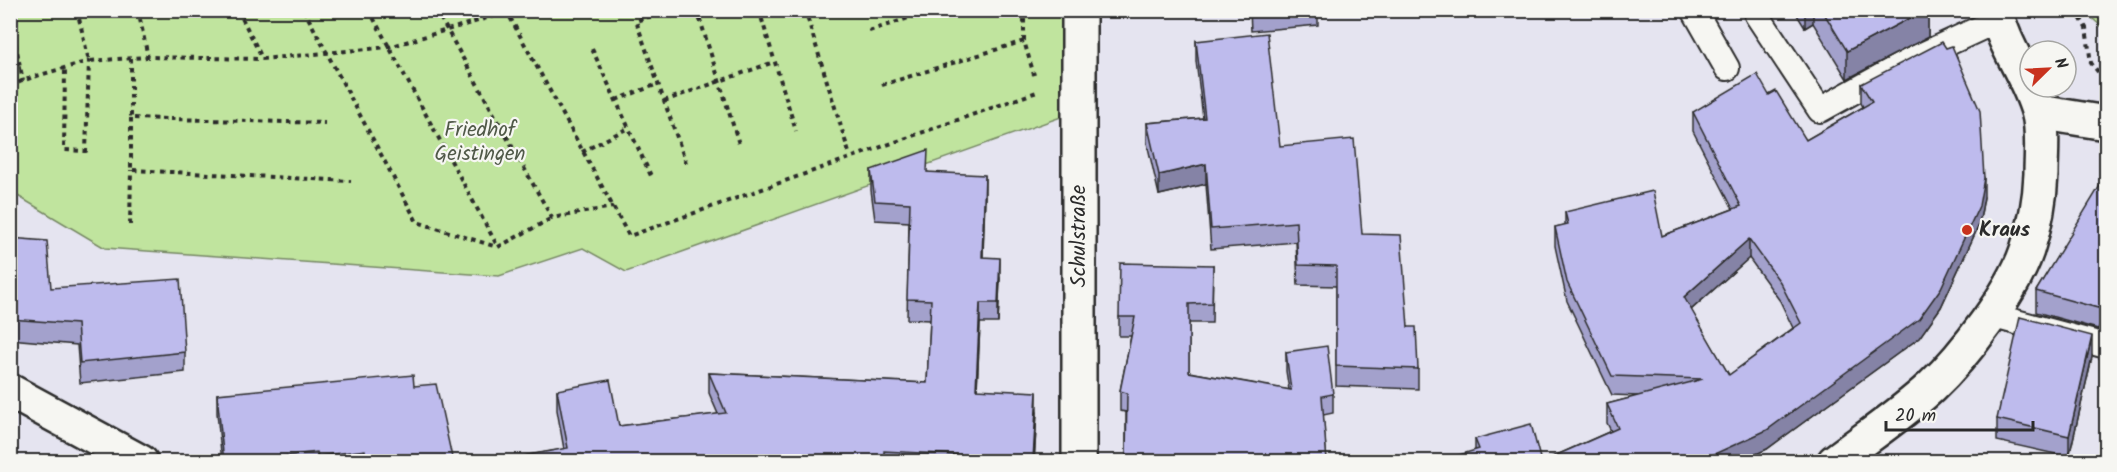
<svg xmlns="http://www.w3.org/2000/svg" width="2117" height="472" viewBox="0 0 2117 472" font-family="Kalam,sans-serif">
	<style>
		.green { fill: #c0e49e; stroke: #768864; stroke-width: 1.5 }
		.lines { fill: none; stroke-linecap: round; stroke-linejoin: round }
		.service-casing { stroke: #2b2b2b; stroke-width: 28 }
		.minor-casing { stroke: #2b2b2b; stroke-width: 38 }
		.path { stroke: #2b2b2b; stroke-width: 4; stroke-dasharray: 4.5 4.5; stroke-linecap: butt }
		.service { stroke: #f6f6f2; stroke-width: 24 }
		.minor { stroke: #f6f6f2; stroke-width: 33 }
		.wall { fill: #a3a1cc; stroke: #2b2b2b; stroke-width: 1.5; fill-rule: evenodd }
		.shaded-wall { fill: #8583a6; stroke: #2b2b2b; stroke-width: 1.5 }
		.building { fill: #bebbed; stroke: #2b2b2b; stroke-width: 1.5; fill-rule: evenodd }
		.poi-dot { fill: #c8321e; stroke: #f6f6f2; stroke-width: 2 }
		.labels { text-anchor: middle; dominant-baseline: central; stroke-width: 4.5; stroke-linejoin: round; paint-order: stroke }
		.park-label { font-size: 21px; fill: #505948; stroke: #f6f6f2 }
		.poi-label { font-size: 21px; font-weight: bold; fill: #2b2b2b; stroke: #f6f6f2; text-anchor: start }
		.street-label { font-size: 21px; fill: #2b2b2b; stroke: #f6f6f2 }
	</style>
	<rect width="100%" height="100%" fill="#e5e4f0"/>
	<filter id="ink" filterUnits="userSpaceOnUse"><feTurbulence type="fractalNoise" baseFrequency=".0167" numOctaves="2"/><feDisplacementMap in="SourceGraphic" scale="12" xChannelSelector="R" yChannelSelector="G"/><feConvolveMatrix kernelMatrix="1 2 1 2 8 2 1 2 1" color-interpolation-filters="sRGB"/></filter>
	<g filter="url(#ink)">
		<g class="green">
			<polygon points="11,11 1062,11 1061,117 626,272 583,248 499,276 105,248 11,192"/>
			<polygon points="2084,11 2106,11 2106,27 2101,26"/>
		</g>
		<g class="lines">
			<g class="service-casing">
				<g id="service">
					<polyline points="1694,10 1727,68"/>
					<polyline points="1757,15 1820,110 1907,62 1998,20"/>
					<polyline points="1990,315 2106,346"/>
				</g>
			</g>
			<g class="minor-casing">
				<g id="minor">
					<polyline points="1079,10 1079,462"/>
					<polyline points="2039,112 2106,123"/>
					<polyline points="10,391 141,462"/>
					<path d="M 1834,462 C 1867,437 1902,414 1931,387 C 1964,356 2013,292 2027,250 C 2035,226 2040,200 2041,174 C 2041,154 2044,130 2038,111 C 2028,76 2003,45 1996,10"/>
				</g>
			</g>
			<g class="path">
				<polyline points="77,10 89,61 148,57 262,59 389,47 515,10"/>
				<polyline points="138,10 148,57"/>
				<polyline points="238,10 262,58"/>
				<polyline points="304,10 417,222 497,247"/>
				<polyline points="369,10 498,247 552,218"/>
				<polyline points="436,10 552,218 613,207"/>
				<polyline points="506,10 629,236 1037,92"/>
				<polyline points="668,10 636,21 686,163"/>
				<polyline points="697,10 739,144"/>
				<polyline points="759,10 796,131"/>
				<polyline points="805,10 850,156"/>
				<polyline points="1024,10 1024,41 1034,75"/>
				<polyline points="2076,10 2086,28 2091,63 2103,78"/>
				<polyline points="10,17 23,81"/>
				<polyline points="869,31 933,10"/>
				<polyline points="592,49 652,178"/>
				<polyline points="131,58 131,118 325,123"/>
				<polyline points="10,70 21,68"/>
				<polyline points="882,85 1024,41"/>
				<path d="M 10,86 C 35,75 62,69 89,61 L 86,151 L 64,150 L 65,68"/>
				<polyline points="616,100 658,84"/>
				<polyline points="664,101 774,62"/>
				<polyline points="131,118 131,170 351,181"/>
				<polyline points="582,152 628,128"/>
				<polyline points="130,225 131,170"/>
			</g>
			<use href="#service" class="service"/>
			<use href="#minor" class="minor"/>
		</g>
		<g class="wall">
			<polygon points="1250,10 1318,10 1318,25 1251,31"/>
			<polygon points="1794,10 1928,10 1928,37 1847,79 1813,23 1805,28"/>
			<polygon points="1196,41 1280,146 1362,234 1408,327 1418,369 1418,389 1336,386 1336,286 1298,285 1296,242 1211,249 1206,184 1159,195 1147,143 1147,123 1203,118 1196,61"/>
			<path d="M 1861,84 L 1984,197 L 1979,225 L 1941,307 L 1919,338 L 1767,449 L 1739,462 L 1541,462 L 1611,431 L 1607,423 L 1607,404 L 1638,396 L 1612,395 L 1567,301 L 1555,246 L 1555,227 L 1565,225 L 1565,212 L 1662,236 L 1733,209 L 1693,131 L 1693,112 L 1769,95 L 1806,140 L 1863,107 L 1861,103 ZM 1749,258 L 1780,301 L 1793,328 L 1729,375 L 1691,310 Z"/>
			<polygon points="871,170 928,172 985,195 983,257 1000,278 998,323 980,323 977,390 1037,412 1034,462 489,462 564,449 557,410 557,390 619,426 718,414 709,393 709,373 927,383 930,320 907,319 909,222 875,220 871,190"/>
			<polygon points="2106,178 2106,329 2099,327 2098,329 2036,312 2036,291"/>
			<polygon points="10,238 51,288 185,352 185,372 80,383 77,345 10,339"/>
			<polygon points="1213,265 1212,323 1189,323 1189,372 1289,390 1286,371 1286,352 1333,394 1333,413 1323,415 1327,462 1126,462 1126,412 1120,411 1120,391 1131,336 1119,336 1119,317"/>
			<polygon points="2092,357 2069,457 1997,441 1997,419"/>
			<polygon points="414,386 453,462 222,462 217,413 217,394"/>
			<polygon points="1475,439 1541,462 1475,450"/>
		</g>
		<g class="shaded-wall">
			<polygon points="1805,10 1813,10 1813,23 1805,28"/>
			<polygon points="1925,10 1928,10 1928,37 1847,79 1847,51"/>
			<polygon points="1206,164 1206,184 1159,195 1159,175"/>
			<polygon points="985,175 985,195 982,277 982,257"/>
			<polygon points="1984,178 1984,197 1979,225 1941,307 1919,338 1767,449 1739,462 1697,462"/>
			<polygon points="1749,239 1749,258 1684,316 1684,297"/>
			<polygon points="1000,258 1000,278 998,323 998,303"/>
			<polygon points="980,303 980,323 976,409 976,389"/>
			<polygon points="2092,336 2092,357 2069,457 2069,436"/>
			<polygon points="1037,392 1037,412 1034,462 1033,462"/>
		</g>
		<g class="building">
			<polygon points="1822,10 1925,10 1847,51"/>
			<polygon points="1267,33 1280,146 1354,139 1362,234 1401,235 1408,327 1416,327 1418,369 1336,366 1336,266 1298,265 1296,222 1211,229 1206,164 1159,175 1147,123 1205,118 1196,41"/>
			<path d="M 1942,42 L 1946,48 L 1952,46 L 1980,111 L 1984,178 L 1979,206 L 1941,288 L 1919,319 L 1767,430 L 1697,462 L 1541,462 L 1618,428 L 1607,404 L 1703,379 L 1612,376 L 1567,282 L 1555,227 L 1568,224 L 1565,212 L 1653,191 L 1662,236 L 1741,206 L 1693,112 L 1757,74 L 1769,95 L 1776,91 L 1806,140 L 1872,102 L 1861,84 ZM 1749,239 L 1780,282 L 1801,323 L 1729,375 L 1684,297 Z"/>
			<polygon points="928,150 927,172 985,175 982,257 1000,258 998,303 980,303 976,389 1037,392 1033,459 884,451 884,462 844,462 713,456 714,462 489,462 568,448 557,390 610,380 619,426 726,413 709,373 927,383 931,300 907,299 910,203 875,201 871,170"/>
			<polygon points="2106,178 2106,308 2099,306 2098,308 2036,291 2104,179"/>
			<polygon points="10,238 47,241 51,288 180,279 185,352 80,363 77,324 10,319"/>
			<polygon points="1120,263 1213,265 1212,303 1189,304 1189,372 1291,390 1286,352 1327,346 1333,394 1322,396 1327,462 1164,462 1165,456 1126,456 1127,393 1120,391 1135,317 1119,317"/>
			<polygon points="2020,317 2092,336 2069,436 1997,419"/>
			<polygon points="413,375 414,386 436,384 453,462 366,462 365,450 318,456 317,452 233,462 224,462 217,394"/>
			<polygon points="1531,424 1541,462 1436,462 1479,449 1475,439"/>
		</g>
	</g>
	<circle class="poi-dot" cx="1967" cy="230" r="6"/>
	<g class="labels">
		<g class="park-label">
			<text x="480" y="130">Friedhof<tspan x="480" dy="24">Geistingen</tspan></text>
		</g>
		<g class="poi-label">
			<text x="1979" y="230">Kraus</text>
		</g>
		<g class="street-label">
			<text transform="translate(1079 236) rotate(-90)">Schulstraße</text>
		</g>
	</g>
	<rect width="2117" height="472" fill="none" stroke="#f6f6f2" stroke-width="36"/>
	<rect x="18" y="18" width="2081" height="436" fill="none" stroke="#2b2b2b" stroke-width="2" filter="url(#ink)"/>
	<g transform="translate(2048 69) rotate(66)"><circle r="28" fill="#f6f6f2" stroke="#a5a5a2" stroke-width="1.5"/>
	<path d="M0-4.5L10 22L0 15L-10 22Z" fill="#c8321e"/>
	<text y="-9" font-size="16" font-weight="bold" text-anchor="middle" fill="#2b2b2b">N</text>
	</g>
	<path d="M1886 421v9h147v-9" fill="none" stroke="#2b2b2b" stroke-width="3"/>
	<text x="1895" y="421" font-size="18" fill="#2b2b2b" stroke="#f6f6f2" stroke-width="4.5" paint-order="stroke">20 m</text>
</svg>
